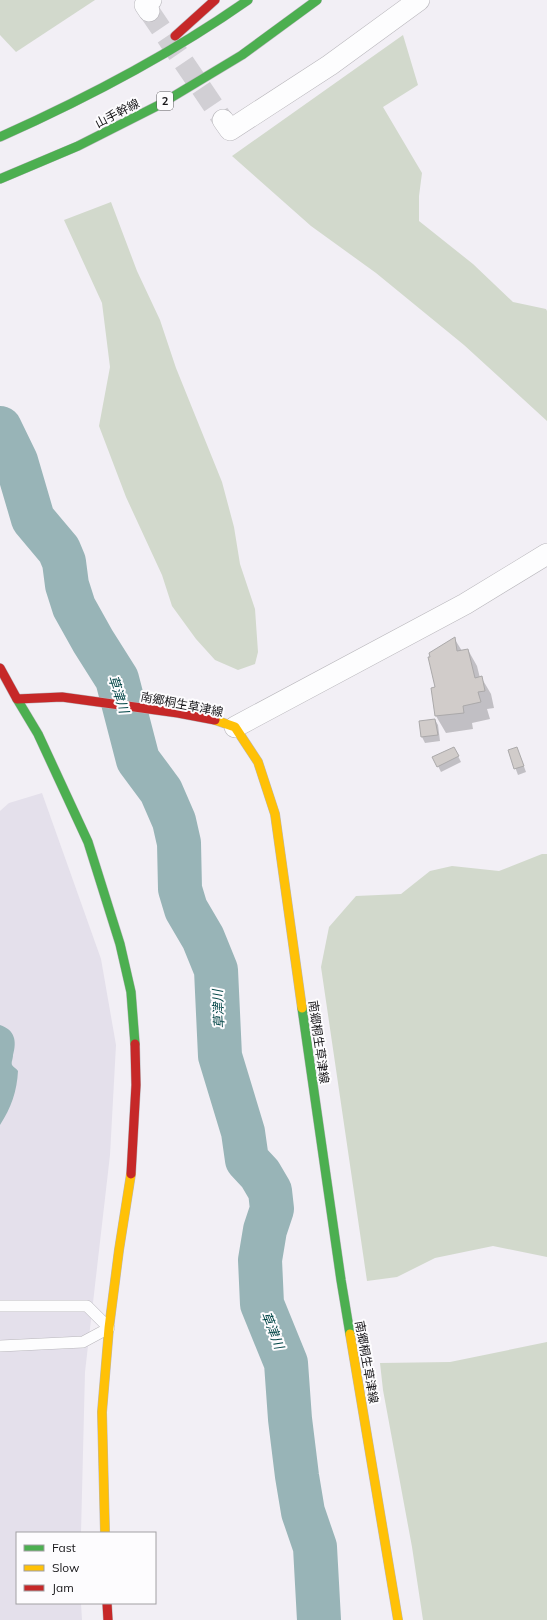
<svg xmlns="http://www.w3.org/2000/svg" width="547" height="1620" viewBox="0 0 547 1620" font-family="Mulish,'Noto Sans JP',sans-serif">
	<style>
		.built { fill: #e4e0eb }
		.green { fill: #d2d9cc }
		.water { fill: #98b4b7 }
		.shadow { fill: #0003 }
		.lines { fill: none; stroke-linecap: round; stroke-linejoin: round }
		.river { stroke: #98b4b7; stroke-width: 44 }
		.building { fill: #d1ccca; stroke: #aba9aa }
		.street-tunnel { stroke: #d1cfd4; stroke-width: 21; stroke-dasharray: 21 10; stroke-linecap: butt }
		.lane-casing { stroke: #b9b7bc; stroke-width: 12 }
		.street-casing { stroke: #b9b7bc; stroke-width: 22 }
		.fast-casing { stroke: #b9b7bc; stroke-width: 10 }
		.slow-casing { stroke: #b9b7bc; stroke-width: 10 }
		.jam-casing { stroke: #b9b7bc; stroke-width: 10 }
		.lane { stroke: #fdfdfe; stroke-width: 11 }
		.street { stroke: #fdfdfe; stroke-width: 21 }
		.fast { stroke: #4caf50; stroke-width: 9 }
		.slow { stroke: #ffc107; stroke-width: 9 }
		.jam { stroke: #c62828; stroke-width: 9 }
		.labels { text-anchor: middle; dominant-baseline: central; stroke-width: 4; stroke-linejoin: round; paint-order: stroke }
		.shield { fill: #fdfcfe; stroke: #5d5c5e; stroke-width: 1 }
		.shield-label { font-size: 11px; font-weight: bold; fill: #18171a }
		.street-label { font-size: 12px; fill: #18171a; stroke: #fdfcfe }
		.water-label { font-size: 13px; font-style: italic; fill: #004546; stroke: #fdfcfe }
	</style>
	<rect width="100%" height="100%" fill="#f2eff5"/>
	<polygon class="built" points="42,793 101,959 116,1045 110,1155 85,1372 81,1533 17,1533 17,1603 81,1603 82,1620 0,1620 0,811 9,803"/>
	<g class="green">
		<polygon points="0,0 95,0 16,52 0,35"/>
		<polygon points="403,35 418,85 383,107 422,173 419,196 419,221 473,264 513,302 546,309 547,311 547,421 464,345 376,273 311,226 232,156"/>
		<polygon points="111,202 137,271 160,320 176,368 222,482 234,527 240,564 255,609 258,652 255,664 238,670 215,660 196,639 172,606 162,575 126,497 99,426 110,367 102,303 64,220"/>
		<polygon points="542,854 547,854 547,1257 493,1246 435,1258 397,1277 367,1281 321,967 329,927 356,896 401,894 430,871 452,866 499,871"/>
		<polygon points="547,1342 547,1620 423,1620 412,1547 383,1390 380,1363 450,1362"/>
	</g>
	<path class="water" d="M 0,1025 C 15,1030 17,1041 13,1055 C 13,1059 11,1062 12,1065 C 13,1067 17,1069 18,1071 C 17,1091 11,1108 0,1125 Z"/>
	<g class="shadow">
		<polygon points="454,638 462,651 468,650 477,666 480,678 481,677 491,694 494,708 487,709 490,719 472,723 473,729 446,733 436,716 436,688"/>
		<polygon points="435,720 438,725 440,741 425,743 422,737 420,722"/>
		<polygon points="517,748 526,772 518,775 509,751"/>
		<polygon points="457,754 461,762 441,772 438,766"/>
	</g>
	<g class="lines">
		<polyline class="river" points="0,428 16,461 33,519 59,550 64,562 67,585 74,607 93,641 117,679 138,760 161,791 174,821 179,843 180,889 186,909 203,938 216,970 220,1056 243,1132 247,1160 260,1174 270,1191 272,1209 265,1230 260,1260 262,1304 286,1363 290,1419 297,1476 303,1512 315,1547 319,1620"/>
	</g>
	<g class="building">
		<polygon points="455,637 457,651 468,649 475,678 482,676 485,691 478,692 481,702 463,706 464,713 435,716 431,688 435,687 428,657 430,657 429,653"/>
		<polygon points="435,719 438,735 421,737 419,721"/>
		<polygon points="454,747 459,756 437,767 432,757"/>
		<polygon points="517,747 524,766 514,769 508,750"/>
	</g>
	<g class="lines">
		<polyline class="street-tunnel" points="149,11 223,120"/>
		<g class="lane-casing">
			<polyline id="lane" points="0,1306 87,1306 109,1328 83,1342 0,1346"/>
		</g>
		<g class="street-casing">
			<g id="street">
				<polyline points="149,11 145,5 151,0"/>
				<polyline points="223,120 230,130 330,65 419,0"/>
				<polyline points="235,727 465,604 547,554"/>
			</g>
		</g>
		<g class="fast-casing">
			<g id="fast">
				<path d="M 0,137 C 87,98 170,55 248,0"/>
				<polyline points="0,179 78,146 159,105 242,55 317,0"/>
				<polyline points="17,699 38,734 88,842 120,944 131,992 135,1044"/>
				<polyline points="302,1008 341,1280 350,1334"/>
			</g>
		</g>
		<g class="slow-casing">
			<g id="slow">
				<polyline points="215,720 235,727 258,762 275,814 302,1008"/>
				<polyline points="350,1334 398,1620"/>
				<polyline points="105,1533 102,1412 109,1328 119,1250 131,1174"/>
			</g>
		</g>
		<g class="jam-casing">
			<g id="jam">
				<polyline points="175,36 215,0"/>
				<polyline points="0,668 17,699 62,697 178,713 215,720"/>
				<polyline points="131,1174 136,1085 135,1044"/>
				<polyline points="107,1603 108,1620"/>
			</g>
		</g>
		<use href="#lane" class="lane"/>
		<use href="#street" class="street"/>
		<use href="#fast" class="fast"/>
		<use href="#slow" class="slow"/>
		<use href="#jam" class="jam"/>
	</g>
	<g class="labels">
		<rect class="shield" x="157" y="92" width="16" height="18" rx="3"/>
		<g class="shield-label">
			<text x="165" y="101">2</text>
		</g>
		<g class="street-label">
			<text transform="translate(117 113) rotate(-27)">山手幹線</text>
			<text transform="translate(182 704) rotate(11)">南郷桐生草津線</text>
			<text transform="translate(319 1042) rotate(82)">南郷桐生草津線</text>
			<text transform="translate(367 1362) rotate(80)">南郷桐生草津線</text>
		</g>
		<g class="water-label">
			<text transform="translate(119 694) rotate(72)">草津川</text>
			<text transform="translate(218 1009) rotate(-93)">草津川</text>
			<text transform="translate(273 1330) rotate(68)">草津川</text>
		</g>
	</g>
	<rect x="16" y="1532" width="140" height="72" fill="#fdfcfe" stroke="#a1a0a3"/>
	<rect x="24" y="1545" width="20" height="6" fill="#4caf50" stroke="#a1a0a3"/>
	<text x="52" y="1552" font-size="12" fill="#18171a">Fast</text>
	<rect x="24" y="1565" width="20" height="6" fill="#ffc107" stroke="#a1a0a3"/>
	<text x="52" y="1572" font-size="12" fill="#18171a">Slow</text>
	<rect x="24" y="1585" width="20" height="6" fill="#c62828" stroke="#a1a0a3"/>
	<text x="52" y="1592" font-size="12" fill="#18171a">Jam</text>
</svg>
